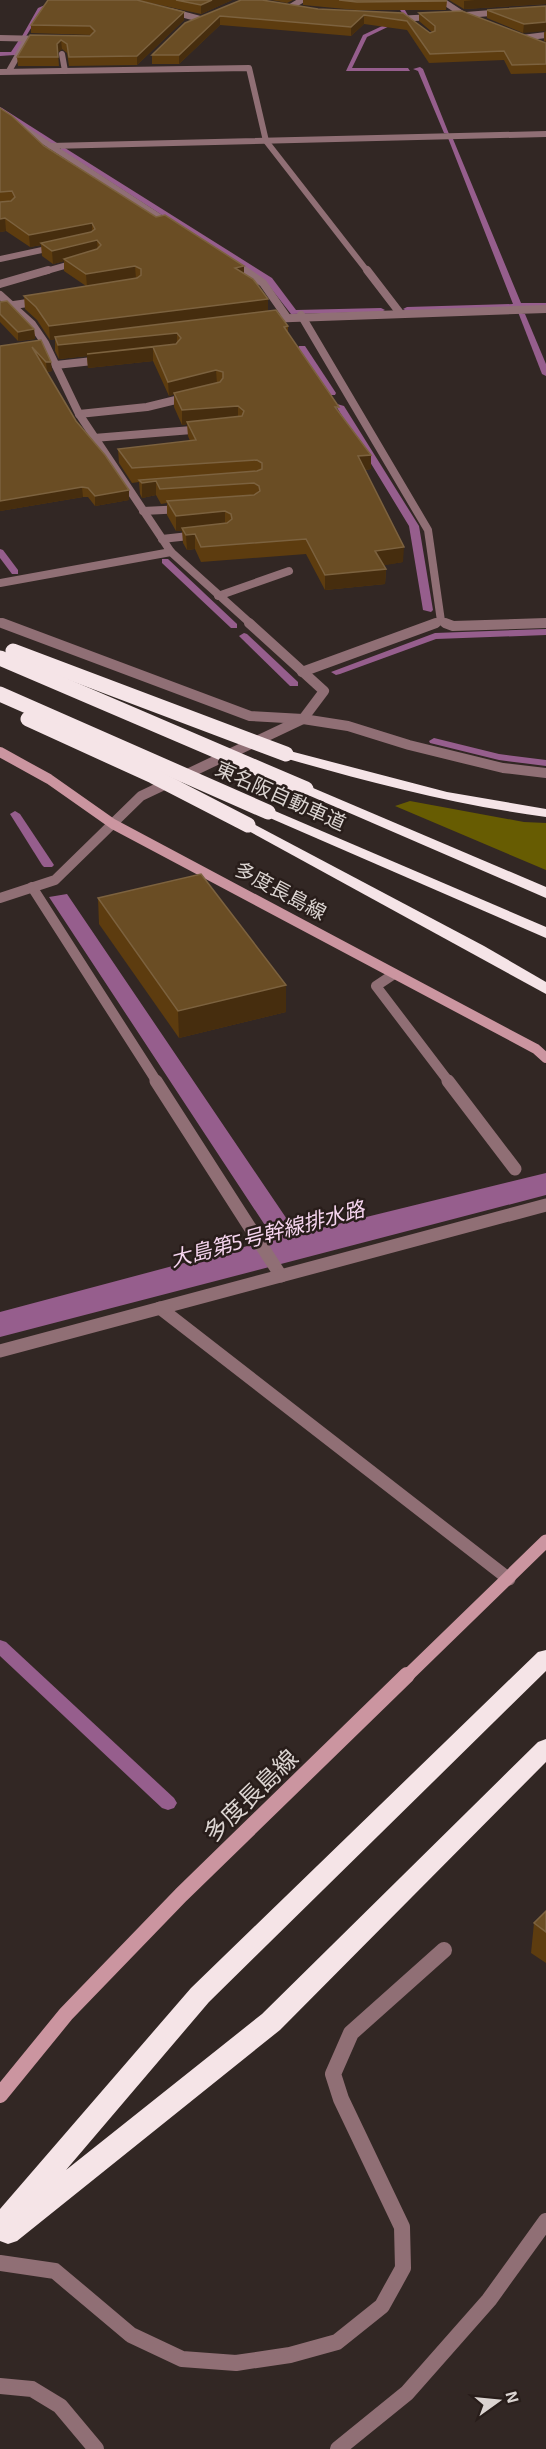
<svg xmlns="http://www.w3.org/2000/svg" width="546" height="2449" viewBox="0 0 546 2449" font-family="'Exo 2','Noto Sans JP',sans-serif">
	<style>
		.forest { fill: #675c02 }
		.water { fill: #965e8d }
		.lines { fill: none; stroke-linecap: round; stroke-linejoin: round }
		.stream { fill: #965e8d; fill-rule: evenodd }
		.lane-far2 { stroke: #906f75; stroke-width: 6 }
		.lane-far1 { stroke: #906f75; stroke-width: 8 }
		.lane { stroke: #906f75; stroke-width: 16 }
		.street-far4 { stroke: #906f75; stroke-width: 6 }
		.street-far3 { stroke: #906f75; stroke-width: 8 }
		.street-far2 { stroke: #906f75; stroke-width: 10 }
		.street-far1 { stroke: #906f75; stroke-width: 13 }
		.street { stroke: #906f75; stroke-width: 16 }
		.secondary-far2 { stroke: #cb95a0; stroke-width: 10 }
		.secondary-far1 { stroke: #cb95a0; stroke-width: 13 }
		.secondary { stroke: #cb95a0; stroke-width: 16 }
		.highway { fill: #f5e4e7; fill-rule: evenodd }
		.highway-bridge { stroke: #f5e4e7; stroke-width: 15 }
		.wall { fill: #5d3c0f }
		.shaded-wall { fill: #462d0e }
		.building { fill: #6a4d24; stroke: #7c623f; stroke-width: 1.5 }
		.labels { text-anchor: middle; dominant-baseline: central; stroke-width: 5; stroke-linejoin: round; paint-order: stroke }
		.street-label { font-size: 20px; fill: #dbd4d1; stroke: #281d1a }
		.water-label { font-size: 21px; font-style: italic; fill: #f6d5ef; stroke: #281d1a }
		.near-street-label { font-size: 24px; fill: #dbd4d1; stroke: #281d1a }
	</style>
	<rect width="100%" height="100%" fill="#322724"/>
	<polygon class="forest" points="410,801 524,822 546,823 546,870 395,806"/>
	<polygon class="water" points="67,894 297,1234 546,1173 546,1195 0,1337 0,1312 274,1239 49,897"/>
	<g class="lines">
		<g class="stream">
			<polygon points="393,0 399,0 409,17 405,17"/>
			<polygon points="52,2 57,3 42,10 25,38 21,38 38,8"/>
			<polygon points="395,20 400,21 367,37 352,68 408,68 410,71 346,71 363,35"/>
			<polygon points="19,40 24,41 15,55 0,56 0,52 11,52"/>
			<polygon points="420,67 423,69 449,134 444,133 418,71 413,69"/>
			<polygon points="0,107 2,108 57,143 52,144 0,112"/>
			<polygon points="448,138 453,139 521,303 546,303 546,307 407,311 403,309 407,307 513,304"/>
			<polygon points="61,148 65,148 272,278 296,310 381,308 385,310 381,312 291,314 266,282 61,150"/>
			<polygon points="518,312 525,314 546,364 546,376 542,374"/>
			<polygon points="299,346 305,346 336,393 335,395 329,395 298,348"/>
			<polygon points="337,404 344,406 419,526 433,610 431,612 423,610 409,526 336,406"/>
			<polygon points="0,549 3,550 18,570 18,574 12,574 0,558"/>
			<polygon points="162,559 168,559 237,624 237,628 231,628 162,563"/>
			<polygon points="546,629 546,635 436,639 340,674 336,675 331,672 435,633"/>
			<polygon points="244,633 247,634 298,682 298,686 290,686 241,638 239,636"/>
			<polygon points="434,738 499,754 546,760 546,766 499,760 430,743 429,741"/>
			<polygon points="15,811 20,814 54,865 52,867 44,867 42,865 10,814"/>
			<polygon points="0,1640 6,1642 174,1798 177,1803 174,1808 168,1810 162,1808 0,1656"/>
		</g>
		<g class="lane-far2">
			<polyline points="287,9 302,0"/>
			<polyline points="170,11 200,19"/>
			<polyline points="0,38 44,39"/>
			<polyline points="522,38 546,35"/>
			<polyline points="62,54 65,71"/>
			<polyline points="9,71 27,39"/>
			<polyline points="0,259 56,247"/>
			<polyline points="43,272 78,262"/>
		</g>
		<g class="lane-far1">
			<polyline points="0,284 48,270"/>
			<polyline points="14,305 41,301"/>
			<polyline points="56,365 102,360"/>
			<polyline points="79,414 147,407 188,397"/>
			<polyline points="94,438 204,429"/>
			<polyline points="143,511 184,509"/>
			<polyline points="162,539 198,535"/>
			<polyline points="218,596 289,571"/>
		</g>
		<polyline class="lane" points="0,2263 55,2271 131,2335 182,2359 236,2363 290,2355 337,2342 382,2306 403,2268 402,2227 341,2099 333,2074 351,2033 444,1950"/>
		<g class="street-far4">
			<polyline points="441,0 464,15"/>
			<polyline points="454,16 503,12"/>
			<polyline points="395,19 434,17"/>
			<polyline points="0,72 249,68 266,141 368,272"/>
			<polyline points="0,113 172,225"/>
			<polyline points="50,146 546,134"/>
			<polyline points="232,263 246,272"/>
		</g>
		<g class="street-far3">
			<polyline points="244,270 263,283 286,316"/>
			<polyline points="367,270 400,313"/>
			<polyline points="0,295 32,324 45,343 79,414 171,552 251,624"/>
			<polyline points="301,315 428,530 441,621 432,624"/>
			<polyline points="265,319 546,309"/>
			<polyline points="0,583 171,552"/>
			<polyline points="441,621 449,624"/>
			<polyline points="0,622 6,624"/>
			<polyline points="506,624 546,623"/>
		</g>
		<g class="street-far2">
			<polyline points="2,623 250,716 303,719 348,726 409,745 503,768 546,773"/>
			<polyline points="445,623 453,626 546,623"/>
			<polyline points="302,672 436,623"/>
			<polyline points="32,887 157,1082"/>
			<polyline points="0,898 55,880 141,796 303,719 324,691 249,623"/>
			<polyline points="394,974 376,986 449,1082"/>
		</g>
		<g class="street-far1">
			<polyline points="156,1081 281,1276"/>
			<polyline points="448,1081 515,1169"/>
			<polyline points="160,1308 509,1579"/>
			<polyline points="0,1351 546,1205"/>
		</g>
		<g class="street">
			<polyline points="0,2386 32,2389 60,2406 96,2449"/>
			<polyline points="338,2449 407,2393 489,2300 546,2221"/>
		</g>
		<polyline class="secondary-far2" points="0,752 49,779 113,824 536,1049 546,1058"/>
		<polyline class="secondary-far1" points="406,1677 546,1541"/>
		<polyline class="secondary" points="0,2095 66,2014 181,1895 407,1675"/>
		<g class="highway">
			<path d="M 286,750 L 447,792 L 546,809 L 546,817 C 456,805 368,782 281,757 L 281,751 Z"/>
			<polygon points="306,785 546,887 546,898 301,792 299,789"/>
			<polygon points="268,808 546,927 546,938 263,815 261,812"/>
			<polygon points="248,821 484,946 546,982 546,994 243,828 241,825"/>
			<polygon points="546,1650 546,1671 209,2002 66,2170 262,2014 538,1742 546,1739 546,1762 280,2030 17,2241 8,2244 0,2241 0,2209 191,1988 538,1652"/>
		</g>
		<g class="highway-bridge">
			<polyline points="13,651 286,754"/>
			<polyline points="0,658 306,789"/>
			<polyline points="0,694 268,812"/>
			<polyline points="28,719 153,776 248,825"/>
		</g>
	</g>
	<g class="wall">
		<polygon points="48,0 232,0 201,14 137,0 184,20 137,65 69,66 67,53 62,49 58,52 59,66 18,66 17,57 30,35 90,36 91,35 31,33 31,25"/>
		<polygon points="241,0 318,9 403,13 430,33 432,32 419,21 419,13 546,43 546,73 511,74 504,60 429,63 407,30 364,24 351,36 220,25 179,64 152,64 152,55"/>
		<polygon points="271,0 293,0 287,3"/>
		<polygon points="303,0 445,0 447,1 446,10 356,10 303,5"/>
		<polygon points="449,0 546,0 546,4 464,9"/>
		<polygon points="546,6 523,33 487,18 487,10"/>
		<polygon points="546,31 546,42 544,41 544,32"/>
		<polygon points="0,108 44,146 244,273 268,299 268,311 288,326 288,333 339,413 371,455 371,469 365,470 403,562 383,565 386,569 385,584 325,590 306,554 201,562 195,549 187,550 183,543 182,531 176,531 167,515 167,503 161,504 156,495 142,498 140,494 139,482 132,483 119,463 118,449 190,441 188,436 187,424 182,425 174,407 174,394 169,396 153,361 88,368 87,356 59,359 55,351 55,339 50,340 37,320 25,309 24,296 86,286 64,271 64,261 53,264 42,256 41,245 30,247 6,231 0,232"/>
		<polygon points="0,302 34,329 35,339 18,341 0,322"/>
		<polygon points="41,340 52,371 47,372 45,370 76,421 129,500 95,506 88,497 83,497 0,511 0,346"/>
		<polygon points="98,898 286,1012 179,1038 99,924"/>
		<polygon points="546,1911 546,1963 531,1953 534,1923"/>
	</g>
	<g class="shaded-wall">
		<polygon points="212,0 232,0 201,14 201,5"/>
		<polygon points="475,0 546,0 546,4 464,9 464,1"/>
		<polygon points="184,12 184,20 137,65 137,56"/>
		<polygon points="364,15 364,24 351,36 351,27"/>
		<polygon points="220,16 220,25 179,64 179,55"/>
		<polygon points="546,22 546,31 523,33 524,24"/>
		<polygon points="61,40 62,49 57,53 57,44"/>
		<polygon points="5,218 6,231 0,232 0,219"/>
		<polygon points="92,223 92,235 41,243 41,245 30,247 29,235"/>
		<polygon points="97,240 98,252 64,259 64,261 53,264 52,251"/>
		<polygon points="135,266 136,279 87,287 86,274"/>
		<polygon points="244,266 244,279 235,268"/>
		<polygon points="268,299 268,312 50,340 49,326"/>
		<polygon points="34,329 35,339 18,341 18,332"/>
		<polygon points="177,333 177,346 153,349 153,361 88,368 87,356 59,359 58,345"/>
		<polygon points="46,362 51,362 52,371 47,372"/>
		<polygon points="216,370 217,384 169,396 168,382"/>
		<polygon points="238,406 238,420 187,422 187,424 182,425 182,410"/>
		<polygon points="371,455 371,469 357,471 358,456"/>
		<polygon points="156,481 156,495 142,498 142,483"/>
		<polygon points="82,487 83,497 0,511 0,501"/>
		<polygon points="129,490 129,500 95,506 95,496"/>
		<polygon points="225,511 225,526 182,528 182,531 176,531 176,516"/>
		<polygon points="195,534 195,549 187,550 186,535"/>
		<polygon points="404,547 403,562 375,567 375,551"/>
		<polygon points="386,569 385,584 325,590 325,575"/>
		<polygon points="286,985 286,1012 179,1038 178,1011"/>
	</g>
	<g class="building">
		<polygon points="48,0 137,0 184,12 137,56 69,57 67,44 61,40 57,44 58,57 17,57 30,35 90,36 95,31 90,26 31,25"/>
		<polygon points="176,0 212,0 201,5"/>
		<polygon points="241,0 262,0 318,9 403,13 430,33 435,31 435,26 419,13 462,11 546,43 546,64 512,65 504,51 430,54 407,21 364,15 351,27 220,16 179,55 152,55 185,23"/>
		<polygon points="339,0 445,0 447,1 357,2"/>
		<polygon points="546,6 546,22 524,24 487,10"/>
		<polygon points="0,108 12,116 44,146 156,217 165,215 244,266 235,268 253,279 268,299 49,326 36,307 24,296 137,278 141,275 141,269 135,266 86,274 64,259 97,249 101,245 97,240 52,251 41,243 91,232 95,229 92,223 29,235 5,218 0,219 0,202 11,201 15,197 12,191 0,192"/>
		<polygon points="7,301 34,329 18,332 0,314 0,302"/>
		<polygon points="276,310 288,326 284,327 339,407 335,407 371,455 358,456 404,547 375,551 386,569 325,575 306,539 201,547 195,534 186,535 182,528 227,523 232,519 231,514 225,511 176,516 167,501 254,495 260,491 259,486 254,483 160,489 156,481 142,483 139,480 257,471 262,469 262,463 257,460 132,468 118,449 196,440 187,422 242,416 244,411 238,406 182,410 174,393 220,382 223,378 223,372 216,370 168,382 153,347 87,354 176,344 181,338 177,333 58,345 55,337"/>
		<polygon points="41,340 51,362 46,362 32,347 76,421 105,455 129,490 95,496 88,488 82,487 0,501 0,346"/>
		<polygon points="201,874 286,985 178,1011 98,898"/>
		<polygon points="546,1911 546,1932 534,1923"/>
	</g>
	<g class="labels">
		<g class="street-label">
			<text transform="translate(281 795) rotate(24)">東名阪自動車道</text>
			<text transform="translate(281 890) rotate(28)">多度長島線</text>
		</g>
		<g class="water-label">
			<text transform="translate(267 1233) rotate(-15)">大島第5号幹線排水路</text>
		</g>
		<g class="near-street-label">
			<text transform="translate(250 1795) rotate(-44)">多度長島線</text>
		</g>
	</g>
	<g transform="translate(498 2401) rotate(75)" stroke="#281d1a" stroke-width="4.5" paint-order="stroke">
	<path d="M0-4.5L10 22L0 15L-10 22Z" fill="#dbd4d1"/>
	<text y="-9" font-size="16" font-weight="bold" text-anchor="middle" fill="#dbd4d1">N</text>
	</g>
</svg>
